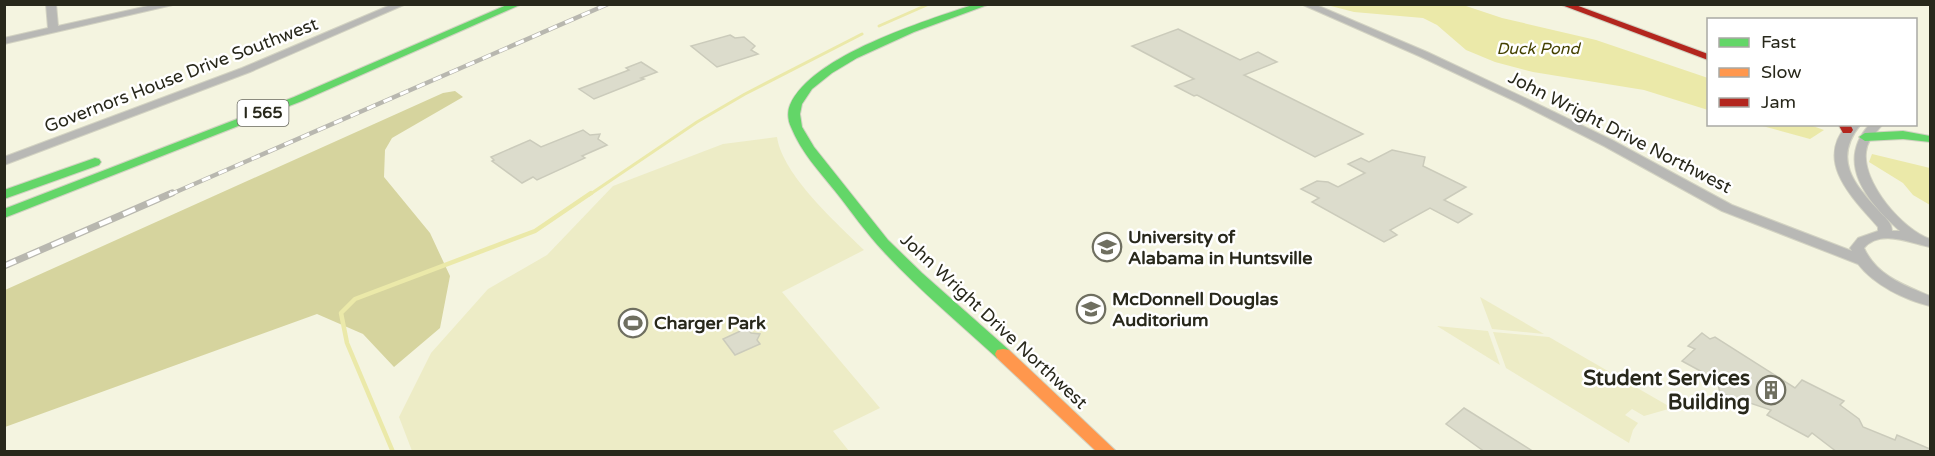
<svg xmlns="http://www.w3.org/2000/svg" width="1935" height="456" viewBox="0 0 1935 456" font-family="'Varela Round',sans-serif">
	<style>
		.green { fill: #edecc6 }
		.forest { fill: #d6d49e }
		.water { fill: #ebe9a9 }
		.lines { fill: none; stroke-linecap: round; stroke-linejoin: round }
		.stream-far1 { stroke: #ebe9a9; stroke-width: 3 }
		.stream { stroke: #ebe9a9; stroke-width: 4.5 }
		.building { fill: #dcdccc; stroke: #cbcbbb; stroke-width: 1.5 }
		.street-casing { stroke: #d2d2c2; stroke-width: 2 }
		.fast-casing { stroke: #d2d2c2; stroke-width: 2 }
		.slow-casing { stroke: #d2d2c2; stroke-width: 2 }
		.jam-casing { stroke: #d2d2c2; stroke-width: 2 }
		.street { fill: #b8b8b5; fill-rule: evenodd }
		.fast { fill: #63d668; fill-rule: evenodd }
		.slow { fill: #ff974d; fill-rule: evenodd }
		.jam { fill: #b3261e; fill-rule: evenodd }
		.rail-far1-casing { stroke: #b8b7af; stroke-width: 4.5 }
		.rail-casing { stroke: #b8b7af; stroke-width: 7 }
		.rail-far1 { stroke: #fff; stroke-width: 3; stroke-dasharray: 9; stroke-linecap: butt }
		.rail { stroke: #fff; stroke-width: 4.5; stroke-dasharray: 13; stroke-linecap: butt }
		.labels { text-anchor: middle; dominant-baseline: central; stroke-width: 5; stroke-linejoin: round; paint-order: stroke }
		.far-water-label { font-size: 16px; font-style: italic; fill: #454200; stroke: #fff }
		.shield { fill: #fff; stroke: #68685f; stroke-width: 1.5 }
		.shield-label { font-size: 16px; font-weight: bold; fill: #28281b }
		.street-label { font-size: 18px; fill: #28281b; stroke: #fff }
		.poi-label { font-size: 18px; font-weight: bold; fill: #28281b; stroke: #fff; text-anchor: start }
		.near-poi-label { font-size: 21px; font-weight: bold; fill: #28281b; stroke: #fff; text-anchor: end }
	</style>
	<rect width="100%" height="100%" fill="#f4f4e0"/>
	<g class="green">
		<path d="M 777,137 C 783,176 837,223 864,250 L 782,292 L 880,408 L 833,431 L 849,451 L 412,451 L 399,417 L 431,353 L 488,289 L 547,255 L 613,186 L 723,144 Z"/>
		<polygon points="1480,297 1544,334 1492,329"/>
		<polygon points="1437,326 1488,331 1500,365"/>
		<polygon points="1493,332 1549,337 1672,408 1644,416 1632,409 1625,415 1638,423 1633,430 1629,443 1506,368"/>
	</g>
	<polygon class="forest" points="455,91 463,97 392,138 385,150 384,177 430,233 450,276 440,328 394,367 363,334 317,314 5,427 5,290 443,93"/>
	<g class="water">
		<polygon points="1327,5 1463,5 1502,18 1596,40 1708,78 1708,110 1644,90 1533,72 1495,62 1466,50 1437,25 1423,18 1354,12"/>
		<polygon points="1759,125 1810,125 1824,130 1810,139"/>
		<polygon points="1872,154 1930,168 1930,205 1913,195 1903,183 1869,162"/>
	</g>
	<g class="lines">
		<g class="stream-far1">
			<polyline points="879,26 929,4"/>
			<polyline points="589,195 697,122 745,94 862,34"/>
		</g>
		<polyline class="stream" points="393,452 347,343 341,313 355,299 535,231 591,193"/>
	</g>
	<g class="building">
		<polygon points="1178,29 1240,60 1258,52 1277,62 1244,75 1363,134 1315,157 1197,95 1194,96 1175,86 1194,79 1132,46"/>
		<polygon points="730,35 735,38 744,37 755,46 751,50 758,54 717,67 691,46"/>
		<polygon points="641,62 657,72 641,78 644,79 594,99 579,89 629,70 626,68"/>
		<polygon points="583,130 590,135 600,134 598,139 607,145 582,156 585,158 537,180 533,177 522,183 492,161 494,160 491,157 530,140 541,147"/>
		<polygon points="1392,150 1425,157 1423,166 1466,187 1444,200 1472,214 1458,223 1430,208 1390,230 1397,235 1384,242 1312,202 1319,198 1301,189 1317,181 1328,182 1338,187 1365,173 1348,164 1361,158 1369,162"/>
		<polygon points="747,328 751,333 760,334 757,340 760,344 735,355 723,339"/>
		<polygon points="1702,333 1710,339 1715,337 1795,388 1802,380 1844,401 1840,405 1859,419 1863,427 1895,440 1897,435 1930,449 1930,452 1837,452 1812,433 1808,437 1767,415 1771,410 1720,393 1717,380 1682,361 1695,349 1688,346"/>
		<polygon points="1464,408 1534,452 1485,452 1446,424"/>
	</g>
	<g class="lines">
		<g class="street-casing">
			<g id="street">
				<polygon points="46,4 56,4 58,26 157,4 177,4 4,44 4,38 48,28"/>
				<polygon points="393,4 406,4 250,72 4,165 4,157 242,68"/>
				<path d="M 1301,4 L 1314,4 L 1427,52 L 1527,99 L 1612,140 L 1732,205 L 1852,251 L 1850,248 L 1858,238 L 1878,231 L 1878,227 C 1854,199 1813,162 1848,124 L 1861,124 C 1832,159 1854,184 1879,211 C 1884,217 1892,222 1892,231 L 1900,231 C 1868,202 1834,163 1870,124 L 1883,124 C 1875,134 1867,140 1866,152 C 1862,183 1903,230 1930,239 L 1930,247 C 1910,243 1880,229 1864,248 C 1877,276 1904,285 1930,296 L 1930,306 C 1905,300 1874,285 1858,264 L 1722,211 L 1604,146 L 1519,103 L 1419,56 Z"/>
			</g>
		</g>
		<g class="fast-casing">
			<g id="fast">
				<polygon points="509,4 522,4 302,101 4,218 4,209 294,97"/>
				<path d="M 975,4 L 990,4 L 914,32 L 857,58 L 832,73 L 812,89 L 802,104 L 800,114 L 802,127 L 814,147 L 888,240 L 922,273 L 1009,350 L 1011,354 L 1009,358 L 997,358 C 959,323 919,290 884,252 C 866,233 851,211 835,191 C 819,171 801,152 791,127 C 788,121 787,112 790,105 C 812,55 925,21 975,4 Z"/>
				<polygon points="1903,131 1930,136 1930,142 1903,139 1865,141 1859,137 1865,133"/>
				<polygon points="95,158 99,159 101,162 99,165 4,199 4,190"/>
			</g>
		</g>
		<g class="slow-casing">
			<polygon id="slow" points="1003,349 1009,350 1117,452 1097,452 997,358 995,354 997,350"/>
		</g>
		<g class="jam-casing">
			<g id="jam">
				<polygon points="1559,4 1573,4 1708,54 1708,60"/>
				<polygon points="1838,124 1850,124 1853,130 1851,133 1843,133"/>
			</g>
		</g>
		<use href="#street" class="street"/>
		<use href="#fast" class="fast"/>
		<use href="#slow" class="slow"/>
		<use href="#jam" class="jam"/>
		<g class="rail-far1-casing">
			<polyline id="rail-far1" points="169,195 608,4"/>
		</g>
		<g class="rail-casing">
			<polyline id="rail" points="4,266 172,193"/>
		</g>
		<use href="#rail-far1" class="rail-far1"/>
		<use href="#rail" class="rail"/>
	</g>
	<defs>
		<g id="university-ring" transform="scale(1.5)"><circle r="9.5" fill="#fff" stroke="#6f6f60" stroke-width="1.5"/><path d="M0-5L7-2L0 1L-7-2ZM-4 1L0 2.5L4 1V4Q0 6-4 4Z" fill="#6f6f60"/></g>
		<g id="stadium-ring" transform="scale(1.5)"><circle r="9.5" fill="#fff" stroke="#6f6f60" stroke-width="1.5"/><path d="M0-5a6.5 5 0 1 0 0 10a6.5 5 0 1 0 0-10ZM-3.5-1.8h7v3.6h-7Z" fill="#6f6f60"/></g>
		<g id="building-ring" transform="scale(1.5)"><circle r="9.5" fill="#fff" stroke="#6f6f60" stroke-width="1.5"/><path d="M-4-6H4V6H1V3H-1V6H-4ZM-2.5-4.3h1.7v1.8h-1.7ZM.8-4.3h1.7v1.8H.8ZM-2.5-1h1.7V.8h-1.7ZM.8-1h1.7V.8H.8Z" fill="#6f6f60"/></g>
	</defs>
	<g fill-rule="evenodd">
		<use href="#university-ring" x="1107" y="247"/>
		<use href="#university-ring" x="1091" y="309"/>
		<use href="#stadium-ring" x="633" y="323"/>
		<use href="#building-ring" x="1771" y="390"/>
	</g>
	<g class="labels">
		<g class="far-water-label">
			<text x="1538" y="49">Duck Pond</text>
		</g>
		<rect class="shield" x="237.5" y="100" width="51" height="26" rx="4.5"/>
		<g class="shield-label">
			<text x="263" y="113">I 565</text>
		</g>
		<g class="street-label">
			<text transform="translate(181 75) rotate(-21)">Governors House Drive Southwest</text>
			<text transform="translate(1620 132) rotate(27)">John Wright Drive Northwest</text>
			<text transform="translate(994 321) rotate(43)">John Wright Drive Northwest</text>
		</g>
		<g class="poi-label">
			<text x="1128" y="237">University of<tspan x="1128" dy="21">Alabama in Huntsville</tspan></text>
			<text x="1112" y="299">McDonnell Douglas<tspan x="1112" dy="21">Auditorium</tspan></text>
			<text x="654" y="323">Charger Park</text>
		</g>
		<g class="near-poi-label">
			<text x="1750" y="378">Student Services<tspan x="1750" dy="24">Building</tspan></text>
		</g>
	</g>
	<rect width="1935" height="456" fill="none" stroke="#28281b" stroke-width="12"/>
	<rect x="1707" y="18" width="210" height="108" fill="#ffffff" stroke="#a9a9a4" stroke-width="1.5"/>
	<rect x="1719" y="38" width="30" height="9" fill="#63d668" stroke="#a9a9a4" stroke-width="1.5"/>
	<text x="1761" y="48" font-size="18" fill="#28281b">Fast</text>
	<rect x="1719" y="68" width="30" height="9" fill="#ff974d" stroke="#a9a9a4" stroke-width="1.5"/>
	<text x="1761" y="78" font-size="18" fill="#28281b">Slow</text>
	<rect x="1719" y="98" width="30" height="9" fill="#b3261e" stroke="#a9a9a4" stroke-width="1.5"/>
	<text x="1761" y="108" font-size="18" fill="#28281b">Jam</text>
</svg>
